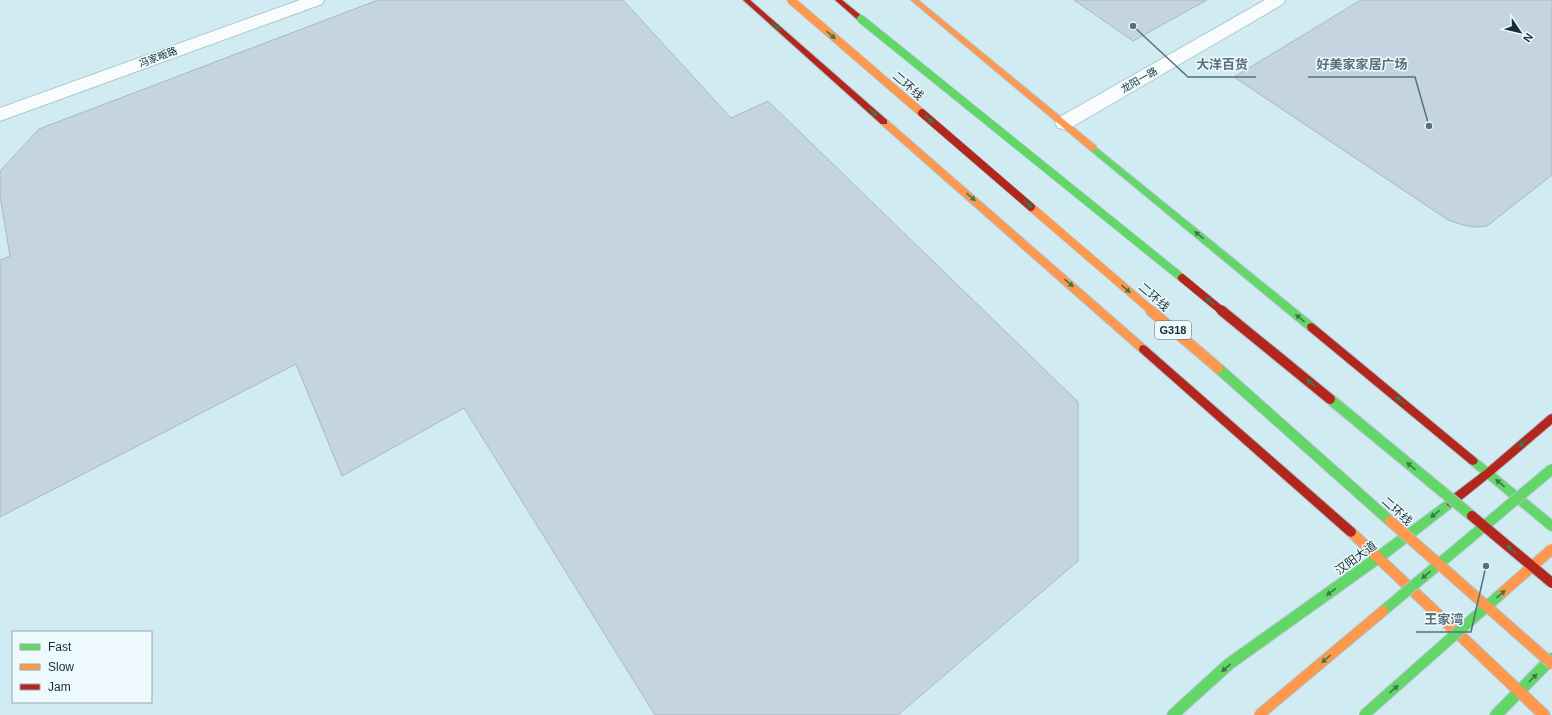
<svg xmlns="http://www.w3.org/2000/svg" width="1552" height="715" viewBox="0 0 1552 715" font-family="Helvetica,'Noto Sans SC',sans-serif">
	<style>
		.building { fill: #c5d4e1; stroke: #aab8c3 }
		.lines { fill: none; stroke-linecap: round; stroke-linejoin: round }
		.street-casing { stroke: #aec6cc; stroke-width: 2 }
		.fast-casing { stroke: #aec6cc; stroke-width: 2 }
		.slow-casing { stroke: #aec6cc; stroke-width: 2 }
		.jam-casing { stroke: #aec6cc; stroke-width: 2 }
		.street { fill: #f8fcfd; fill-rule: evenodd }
		.fast { fill: #63d668; fill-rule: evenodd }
		.slow { fill: #ff974d; fill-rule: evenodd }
		.jam { fill: #b3261e; fill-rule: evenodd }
		.fast-bridge-far1-casing { stroke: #aec6cc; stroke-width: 9; stroke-linecap: butt }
		.fast-bridge-casing { stroke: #aec6cc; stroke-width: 12; stroke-linecap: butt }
		.slow-bridge-far1-casing { stroke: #aec6cc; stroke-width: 9; stroke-linecap: butt }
		.slow-bridge-casing { stroke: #aec6cc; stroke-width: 12; stroke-linecap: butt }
		.jam-bridge-far1-casing { stroke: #aec6cc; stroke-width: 9; stroke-linecap: butt }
		.jam-bridge-casing { stroke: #aec6cc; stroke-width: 12; stroke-linecap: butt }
		.fast-bridge-far1 { stroke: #63d668; stroke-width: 8 }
		.fast-bridge { stroke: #63d668; stroke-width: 10 }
		.slow-bridge-far1 { stroke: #ff974d; stroke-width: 8 }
		.slow-bridge { stroke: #ff974d; stroke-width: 10 }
		.jam-bridge-far1 { stroke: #b3261e; stroke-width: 8 }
		.jam-bridge { stroke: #b3261e; stroke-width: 10 }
		.oneway { fill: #397a4c }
		.labels { text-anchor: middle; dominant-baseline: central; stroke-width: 3; stroke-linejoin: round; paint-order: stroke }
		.far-street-label { font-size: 10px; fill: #162f35; stroke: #edf9fc }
		.shield { fill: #edf9fc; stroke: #566c71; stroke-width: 1 }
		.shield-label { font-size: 11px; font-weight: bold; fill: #162f35 }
		.street-label { font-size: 12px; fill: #162f35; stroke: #edf9fc }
		.leader { fill: none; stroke: #577177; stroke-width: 1.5 }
		.callout-dot { fill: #577177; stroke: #edf9fc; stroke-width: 1.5 }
		.callout-label { font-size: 13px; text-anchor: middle; font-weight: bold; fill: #577177; stroke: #edf9fc; stroke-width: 3; stroke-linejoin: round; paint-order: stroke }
	</style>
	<rect width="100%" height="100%" fill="#d0ebf1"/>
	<g class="building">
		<polygon points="378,0 623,0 731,118 768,101 1078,402 1078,561 898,715 655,715 464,408 342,476 296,364 0,517 0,260 10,256 0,196 0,171 39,129"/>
		<polygon points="1074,0 1207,0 1133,41"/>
		<polygon points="1361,0 1552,0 1552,175 1487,226 1475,227 1463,225 1448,220 1234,77"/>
	</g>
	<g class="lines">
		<g class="street-casing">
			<g id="street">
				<polygon points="300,0 324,0 322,4 0,121 0,108"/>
				<polygon points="1265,0 1285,0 1283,4 1070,128 1064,129 1058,128 1055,123 1058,118"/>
			</g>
		</g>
		<g class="fast-casing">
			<g id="fast">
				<polygon points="1093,145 1314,324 1315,327 1314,330 1308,330 1090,150 1089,148"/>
				<polygon points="1473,457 1476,458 1552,520 1552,531 1548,529 1470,464 1468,461 1470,458"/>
				<polygon points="1451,497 1455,499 1456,502 1455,505 1383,561 1233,668 1181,715 1167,715 1169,711 1225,660 1375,553"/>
				<polygon points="1552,653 1552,666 1504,715 1490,715 1492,711 1548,654"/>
			</g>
		</g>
		<g class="slow-casing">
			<g id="slow">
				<polygon points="911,0 918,0 1096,146 1096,150 1090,150"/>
				<polygon points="884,119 887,120 1146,346 1147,349 1146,352 1140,352 881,124 880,122"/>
				<polygon points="1351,527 1355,529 1548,711 1550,715 1536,715 1347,535 1346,532 1347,529"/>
			</g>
		</g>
		<g class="jam-casing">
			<g id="jam">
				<polygon points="743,0 750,0 887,120 887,124 881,124"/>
				<polygon points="835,0 842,0 863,17 863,21 859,21"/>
				<polygon points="1311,323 1314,324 1476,458 1478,461 1476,464 1473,465 1470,464 1308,330 1307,327 1308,324"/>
				<polygon points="1143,345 1146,346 1355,529 1356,532 1355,535 1351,537 1347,535 1140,352 1139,349 1140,346"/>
				<polygon points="1552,414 1552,424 1491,476 1455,505 1451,507 1447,505 1446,502 1447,499 1485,470 1549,415"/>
			</g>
		</g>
		<use href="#street" class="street"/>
		<use href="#fast" class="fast"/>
		<use href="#slow" class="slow"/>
		<use href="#jam" class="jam"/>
		<g class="fast-bridge-far1-casing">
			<polyline id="fast-bridge-far1" points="861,19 1182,278"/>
		</g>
		<g class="fast-bridge-casing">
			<g id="fast-bridge">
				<polyline points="1218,368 1390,521"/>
				<polyline points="1330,399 1472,516"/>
				<polyline points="1383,611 1552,469"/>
				<polyline points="1364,715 1503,592"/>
			</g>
		</g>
		<g class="slow-bridge-far1-casing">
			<g id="slow-bridge-far1">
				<polyline points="791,0 922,113"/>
				<polyline points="1031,207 1152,311"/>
			</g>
		</g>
		<g class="slow-bridge-casing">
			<g id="slow-bridge">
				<polyline points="1150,310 1218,368"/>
				<polyline points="1390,521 1552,664"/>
				<polyline points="1503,592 1552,549"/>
				<polyline points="1259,715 1383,611"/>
			</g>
		</g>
		<g class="jam-bridge-far1-casing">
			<g id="jam-bridge-far1">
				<polyline points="922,113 1031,207"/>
				<polyline points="1182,278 1222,311"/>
			</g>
		</g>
		<g class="jam-bridge-casing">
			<g id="jam-bridge">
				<polyline points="1221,310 1330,399"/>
				<polyline points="1472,516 1552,583"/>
			</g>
		</g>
		<use href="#fast-bridge-far1" class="fast-bridge-far1"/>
		<use href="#fast-bridge" class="fast-bridge"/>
		<use href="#slow-bridge-far1" class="slow-bridge-far1"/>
		<use href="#slow-bridge" class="slow-bridge"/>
		<use href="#jam-bridge-far1" class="jam-bridge-far1"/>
		<use href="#jam-bridge" class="jam-bridge"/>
	</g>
	<defs><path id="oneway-solid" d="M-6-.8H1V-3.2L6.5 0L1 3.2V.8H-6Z"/></defs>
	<g class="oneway">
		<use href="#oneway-solid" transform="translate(776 26) rotate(41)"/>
		<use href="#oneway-solid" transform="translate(831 35) rotate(41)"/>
		<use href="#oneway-solid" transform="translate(873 112) rotate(41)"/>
		<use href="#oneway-solid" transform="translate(929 119) rotate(41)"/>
		<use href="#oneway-solid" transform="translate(971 197) rotate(41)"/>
		<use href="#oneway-solid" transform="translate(1028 204) rotate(41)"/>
		<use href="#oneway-solid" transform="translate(1199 235) rotate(-141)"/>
		<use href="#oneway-solid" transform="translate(1069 283) rotate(41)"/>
		<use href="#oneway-solid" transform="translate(1126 289) rotate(41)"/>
		<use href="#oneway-solid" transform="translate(1210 301) rotate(-141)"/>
		<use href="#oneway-solid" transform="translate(1300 318) rotate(-141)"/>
		<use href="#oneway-solid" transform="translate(1311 383) rotate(-140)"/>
		<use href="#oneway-solid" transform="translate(1400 400) rotate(-141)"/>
		<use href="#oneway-solid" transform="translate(1523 443) rotate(139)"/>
		<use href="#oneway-solid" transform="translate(1411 466) rotate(-140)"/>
		<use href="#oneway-solid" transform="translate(1500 483) rotate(-140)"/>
		<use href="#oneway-solid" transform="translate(1435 514) rotate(142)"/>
		<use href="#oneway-solid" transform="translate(1511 549) rotate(-140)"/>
		<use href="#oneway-solid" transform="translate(1426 575) rotate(140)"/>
		<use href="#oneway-solid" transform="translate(1331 592) rotate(144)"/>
		<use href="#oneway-solid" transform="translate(1501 594) rotate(-41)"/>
		<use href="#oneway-solid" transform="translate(1326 659) rotate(140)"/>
		<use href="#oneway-solid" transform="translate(1226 668) rotate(139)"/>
		<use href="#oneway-solid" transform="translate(1533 678) rotate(-46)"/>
		<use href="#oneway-solid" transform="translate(1394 689) rotate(-41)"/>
	</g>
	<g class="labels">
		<g class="far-street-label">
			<text transform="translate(158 57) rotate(-20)">冯家畈路</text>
			<text transform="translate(1139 80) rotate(-30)">龙阳一路</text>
		</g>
		<rect class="shield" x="1155" y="321" width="36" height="18" rx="3"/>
		<g class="shield-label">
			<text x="1173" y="330">G318</text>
		</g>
		<g class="street-label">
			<text transform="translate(908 86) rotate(41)">二环线</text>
			<text transform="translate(1154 297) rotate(41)">二环线</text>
			<text transform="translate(1397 511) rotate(42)">二环线</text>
			<text transform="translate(1356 558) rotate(-36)">汉阳大道</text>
		</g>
	</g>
	<path class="leader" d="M1429 126L1415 77H1308M1133 26L1188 77H1256M1486 566L1471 632H1416"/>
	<g class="callout-dot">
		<circle cx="1429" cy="126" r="4"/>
		<circle cx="1133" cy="26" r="4"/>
		<circle cx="1486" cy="566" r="4"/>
	</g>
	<g class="callout-label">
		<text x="1362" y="69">好美家家居广场</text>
		<text x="1222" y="69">大洋百货</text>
		<text x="1444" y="624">王家湾</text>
	</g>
	<rect x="12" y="631" width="140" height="72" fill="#edf9fc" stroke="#97a8ac"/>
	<rect x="20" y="644" width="20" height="6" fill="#63d668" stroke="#97a8ac"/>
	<text x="48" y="651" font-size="12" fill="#162f35">Fast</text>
	<rect x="20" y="664" width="20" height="6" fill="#ff974d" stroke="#97a8ac"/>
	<text x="48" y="671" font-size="12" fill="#162f35">Slow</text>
	<rect x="20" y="684" width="20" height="6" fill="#b3261e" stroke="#97a8ac"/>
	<text x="48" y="691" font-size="12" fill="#162f35">Jam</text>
	<g transform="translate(1520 32) rotate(125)" stroke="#edf9fc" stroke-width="3" paint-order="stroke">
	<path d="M0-3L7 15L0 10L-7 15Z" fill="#162f35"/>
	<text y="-6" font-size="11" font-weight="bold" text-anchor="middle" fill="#162f35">N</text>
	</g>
</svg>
